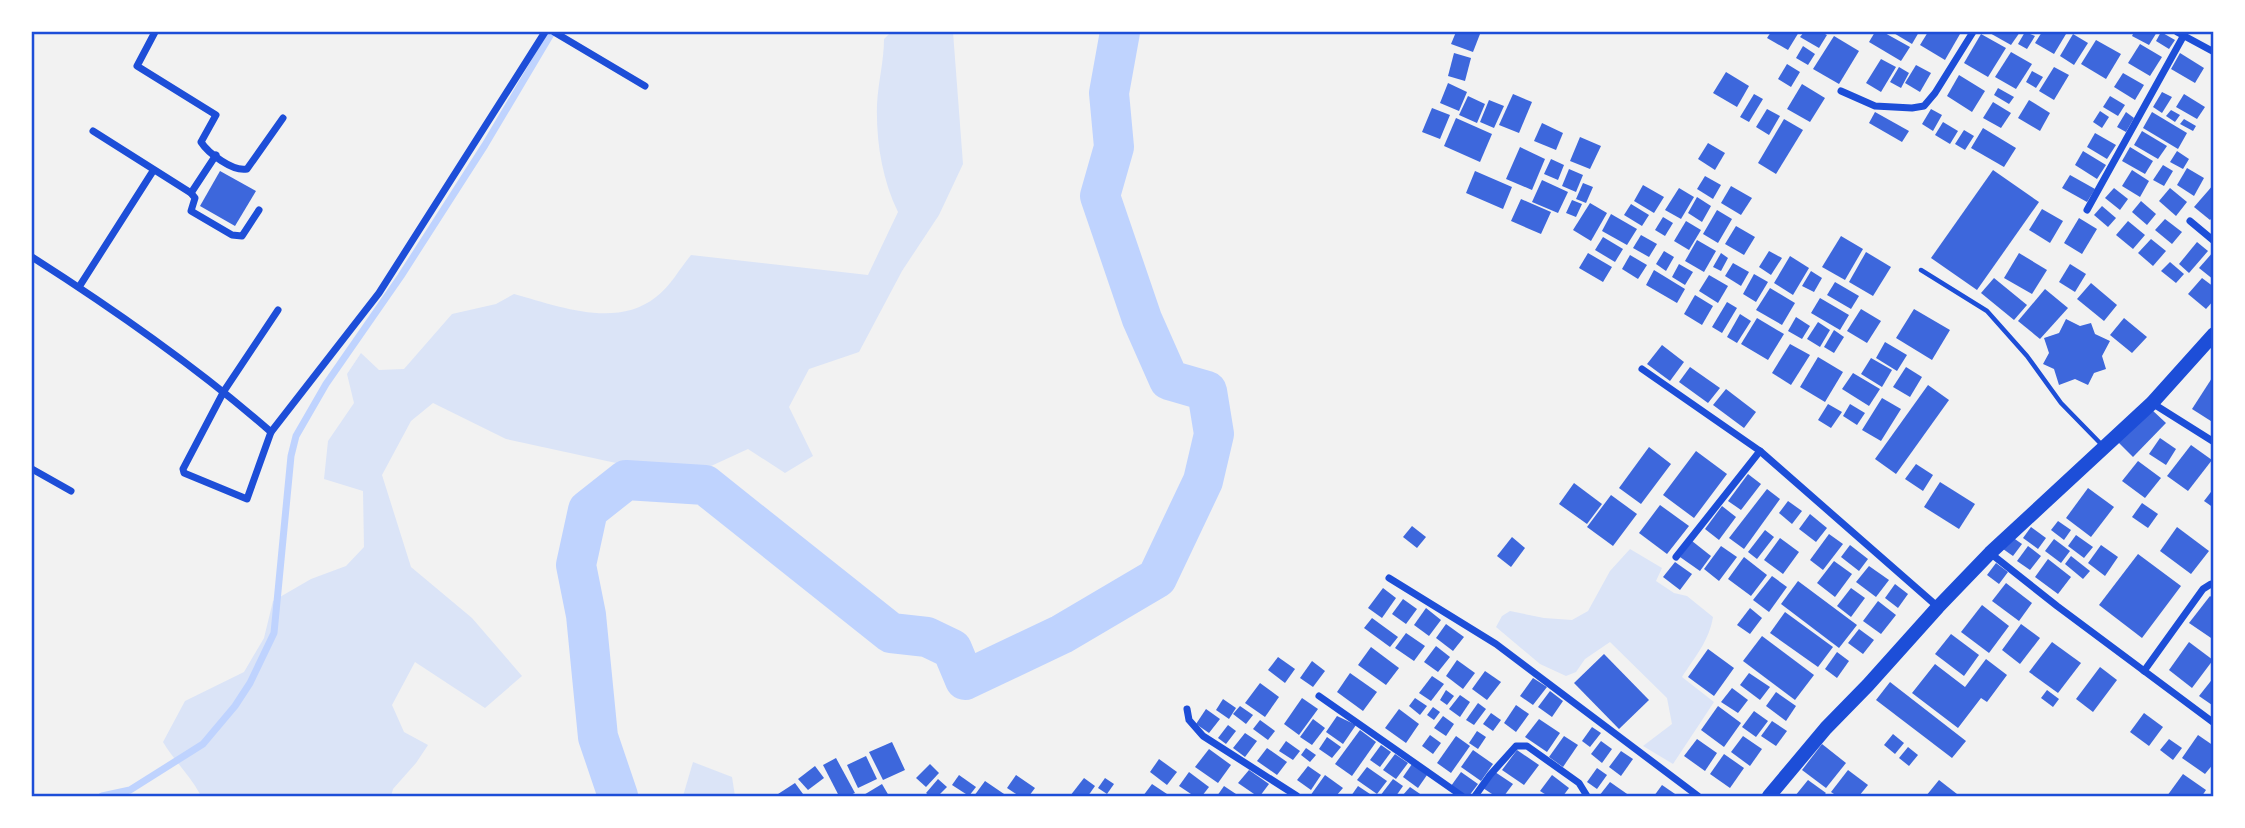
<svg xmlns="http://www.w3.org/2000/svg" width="2245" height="828" viewBox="0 0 2245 828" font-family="Signika,sans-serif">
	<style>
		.green { fill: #dbe4f7 }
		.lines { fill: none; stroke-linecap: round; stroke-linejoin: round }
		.stream { stroke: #bfd3fe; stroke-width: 7 }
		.river { stroke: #bfd3fe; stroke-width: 40 }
		.building { fill: #3d67dc }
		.service { stroke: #1d4ed8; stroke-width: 4.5 }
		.minor { stroke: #1d4ed8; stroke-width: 7 }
		.secondary { stroke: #1d4ed8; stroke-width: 14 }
		.neatline { fill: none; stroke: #1d4ed8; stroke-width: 2.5 }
	</style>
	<rect width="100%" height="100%" fill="#f2f2f2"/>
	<g class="green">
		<path d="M 891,32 L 953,32 L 963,164 L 939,215 L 902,271 L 859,352 L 809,369 L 789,407 L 813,456 L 785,473 L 748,449 L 685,478 L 506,439 L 433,403 L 411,421 L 382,475 L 411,567 L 472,618 L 522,676 L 485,708 L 415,662 L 392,705 L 404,732 L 428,745 L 416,763 L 393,789 L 391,796 L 201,796 C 190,775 175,762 163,742 L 185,701 L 244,672 L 264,638 L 273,601 L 311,579 L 346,566 L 364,547 L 363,491 L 324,479 L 328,441 L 354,403 L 347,374 L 361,353 L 379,370 L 404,369 L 452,314 L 496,304 L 514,294 C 558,306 616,329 656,297 C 670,287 680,268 691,255 L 868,275 L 898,212 C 882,179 876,141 877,105 C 878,83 884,61 884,39 Z"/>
		<path d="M 1630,549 L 1662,568 L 1656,581 L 1674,593 L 1687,596 L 1713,617 C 1709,641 1695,657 1682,677 L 1714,702 L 1673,764 L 1643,746 L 1672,724 L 1667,698 L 1610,642 L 1585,659 L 1576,672 L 1566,676 L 1540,664 L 1496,627 L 1502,616 L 1510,611 L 1544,618 L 1572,620 L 1588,611 L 1610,571 Z"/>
		<polygon points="693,762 732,777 735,796 683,796"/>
	</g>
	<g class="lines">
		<polyline class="stream" points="102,796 130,790 203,744 235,706 250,683 274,633 291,456 296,436 326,384 401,276 485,145 551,34"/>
		<polyline class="river" points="618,796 598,737 586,615 576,565 588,510 626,480 705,485 891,633 927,637 952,649 965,680 1062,634 1157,578 1203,481 1214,434 1207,391 1169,380 1142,319 1100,196 1114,147 1109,93 1120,32"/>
	</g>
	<g class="building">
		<polygon points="1456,32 1474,32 1480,34 1473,52 1451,44"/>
		<polygon points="1771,32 1799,32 1788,50 1767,38"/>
		<polygon points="1804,32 1821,32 1827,35 1819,48 1800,37"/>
		<polygon points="1875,32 1883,32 1910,47 1901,61 1869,42"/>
		<polygon points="1892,32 1919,32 1912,44"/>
		<polygon points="1928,32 1955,32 1960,34 1945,60 1920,45"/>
		<polygon points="1988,32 2020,32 2011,45"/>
		<polygon points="2025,32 2035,36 2027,49 2018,44"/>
		<polygon points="2042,32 2062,32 2066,34 2054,54 2035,43"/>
		<polygon points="2134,32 2157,32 2149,45 2132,36"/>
		<polygon points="2161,32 2175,40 2169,49 2156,41"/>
		<polygon points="1981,34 2006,48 1988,77 1964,63"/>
		<polygon points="2073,34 2088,43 2074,65 2060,56"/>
		<polygon points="1834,36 1859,51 1839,84 1813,69"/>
		<polygon points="2096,40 2121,54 2106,79 2081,64"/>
		<polygon points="2140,44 2162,57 2150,76 2128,63"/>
		<polygon points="1803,46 1815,54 1808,65 1796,58"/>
		<polygon points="2011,52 2032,64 2016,89 1995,77"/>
		<polygon points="1454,53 1471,58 1465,81 1448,76"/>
		<polygon points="2180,53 2204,68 2195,83 2171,69"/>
		<polygon points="1881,59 1896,67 1881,92 1866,83"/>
		<polygon points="1787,64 1800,72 1791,87 1778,79"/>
		<polygon points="1916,65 1931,73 1920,92 1905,83"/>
		<polygon points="1899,67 1909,73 1901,88 1890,82"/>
		<polygon points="2054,67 2069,75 2054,100 2039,91"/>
		<polygon points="2032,71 2043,77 2036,88 2026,82"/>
		<polygon points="1726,72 1749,86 1737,107 1713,93"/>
		<polygon points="2123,73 2144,85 2135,100 2114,87"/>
		<polygon points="1959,75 1985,91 1972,112 1947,96"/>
		<polygon points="1448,83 1467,92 1459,111 1440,103"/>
		<polygon points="1802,84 1825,98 1810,122 1787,109"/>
		<polygon points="1998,88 2014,97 2009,104 1994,95"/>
		<polygon points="2162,92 2172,97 2162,113 2153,107"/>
		<polygon points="1513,94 1532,102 1519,133 1499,125"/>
		<polygon points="1754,94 1763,99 1749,122 1740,117"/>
		<polygon points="2184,94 2205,107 2197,119 2176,107"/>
		<polygon points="1468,96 1485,104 1477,123 1459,115"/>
		<polygon points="2110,96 2125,105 2118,116 2103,107"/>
		<polygon points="1489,100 1504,106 1494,128 1480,122"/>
		<polygon points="2029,100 2050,113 2040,131 2018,118"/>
		<polygon points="1993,102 2011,113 2001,128 1983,118"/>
		<polygon points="1432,108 1450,115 1440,139 1422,132"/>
		<polygon points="1767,109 1780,116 1769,135 1756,127"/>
		<polygon points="1931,109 1942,115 1933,131 1922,124"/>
		<polygon points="2171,110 2180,115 2175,122 2166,116"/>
		<polygon points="2100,111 2109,117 2102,128 2093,122"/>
		<polygon points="1875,112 1909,131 1902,142 1869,123"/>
		<polygon points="2126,112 2134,118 2126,132 2117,127"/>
		<polygon points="2152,112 2187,133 2178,149 2143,128"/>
		<polygon points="1456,118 1492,134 1480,162 1444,146"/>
		<polygon points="1784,119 1803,130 1776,174 1758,163"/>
		<polygon points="2184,119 2196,126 2193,131 2180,124"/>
		<polygon points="1943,122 1958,131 1950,144 1935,135"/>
		<polygon points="1542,123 1563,133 1556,150 1534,141"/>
		<polygon points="1983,128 2016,148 2004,167 1971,148"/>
		<polygon points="1964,130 1974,136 1965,150 1955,144"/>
		<polygon points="2142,131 2167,146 2158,159 2134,145"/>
		<polygon points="2095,133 2116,145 2107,159 2087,147"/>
		<polygon points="1580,137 1601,146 1590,169 1570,161"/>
		<polygon points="1708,143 1725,153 1715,170 1698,159"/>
		<polygon points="1520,147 1545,159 1532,190 1506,179"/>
		<polygon points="2130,147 2153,161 2145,174 2122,161"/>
		<polygon points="2083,151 2106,165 2097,179 2075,165"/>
		<polygon points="2177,151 2189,159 2183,169 2170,162"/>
		<polygon points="1551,159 1564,165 1558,180 1544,174"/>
		<polygon points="2163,165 2173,171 2164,186 2153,180"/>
		<polygon points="2187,168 2204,178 2194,196 2177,185"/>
		<polygon points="1569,169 1583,175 1576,192 1562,186"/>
		<polygon points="1993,170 2039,202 1977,290 1931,258"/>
		<polygon points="2132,170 2149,181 2140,197 2122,186"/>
		<polygon points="220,171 256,191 235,226 200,206"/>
		<polygon points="1475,171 1512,187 1503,209 1466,193"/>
		<polygon points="2070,175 2095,189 2087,202 2062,188"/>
		<polygon points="1705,176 1721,185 1713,199 1697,189"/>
		<polygon points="1542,180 1568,192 1558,213 1532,202"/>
		<polygon points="1583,183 1593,187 1586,203 1576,199"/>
		<polygon points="2214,184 2214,216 2210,220 2194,207"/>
		<polygon points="1643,185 1664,197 1654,213 1634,201"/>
		<polygon points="1731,186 1752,198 1741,215 1721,203"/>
		<polygon points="1679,188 1694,197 1681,219 1665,210"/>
		<polygon points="2114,188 2128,199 2120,210 2105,198"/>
		<polygon points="2170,188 2187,202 2176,216 2159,201"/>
		<polygon points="1697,197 1711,206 1702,222 1688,213"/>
		<polygon points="1521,199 1551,212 1541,234 1511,221"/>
		<polygon points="1572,200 1582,204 1576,217 1566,213"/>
		<polygon points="2141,201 2156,214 2147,225 2132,212"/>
		<polygon points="1590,203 1607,213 1591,241 1573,230"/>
		<polygon points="1631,204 1649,215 1642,226 1624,215"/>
		<polygon points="2102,206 2116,218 2108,227 2094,215"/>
		<polygon points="2042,209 2063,221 2050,243 2029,230"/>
		<polygon points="1717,210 1732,219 1718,243 1703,234"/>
		<polygon points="1611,214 1637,229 1627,245 1602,231"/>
		<polygon points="1663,217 1673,223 1665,236 1655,230"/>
		<polygon points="2079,218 2097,229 2082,254 2064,243"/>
		<polygon points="2165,219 2182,232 2172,244 2155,230"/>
		<polygon points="1686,221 1701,230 1689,250 1674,241"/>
		<polygon points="2128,221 2145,235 2133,249 2116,235"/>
		<polygon points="1736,226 1755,237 1744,255 1725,244"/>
		<polygon points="1641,235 1657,244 1649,257 1633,248"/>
		<polygon points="1841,236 1863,249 1845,280 1822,267"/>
		<polygon points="1603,237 1623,249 1615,262 1595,250"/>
		<polygon points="2151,239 2166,251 2153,266 2138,253"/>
		<polygon points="1697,240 1716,251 1704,272 1685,261"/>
		<polygon points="2197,242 2208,251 2189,273 2179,264"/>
		<polygon points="1664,251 1674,257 1666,271 1656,264"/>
		<polygon points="1769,251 1782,258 1771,275 1759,267"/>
		<polygon points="2214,251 2214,280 2199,268"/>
		<polygon points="1866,252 1891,267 1873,296 1849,282"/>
		<polygon points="1588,253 1612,267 1603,282 1579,268"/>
		<polygon points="1721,253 1728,258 1721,271 1713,267"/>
		<polygon points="2019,253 2047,270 2032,294 2004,278"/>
		<polygon points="1630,255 1647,265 1638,279 1622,269"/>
		<polygon points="1790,256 1809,268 1793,295 1774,283"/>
		<polygon points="2170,262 2184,274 2176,283 2161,271"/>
		<polygon points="1733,263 1749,272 1741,286 1725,276"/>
		<polygon points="1679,264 1693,272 1685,285 1672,277"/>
		<polygon points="2070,264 2086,274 2075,292 2059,282"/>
		<polygon points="1654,270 1685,289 1677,303 1646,285"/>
		<polygon points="1811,271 1822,278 1814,292 1802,286"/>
		<polygon points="1754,274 1768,282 1756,302 1743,294"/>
		<polygon points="1709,275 1728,286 1718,303 1699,291"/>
		<polygon points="1994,278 2027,305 2014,320 1981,293"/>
		<polygon points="2202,278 2214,287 2214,300 2206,309 2188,294"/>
		<polygon points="1835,282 1859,296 1851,309 1827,295"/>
		<polygon points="2091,283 2117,305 2104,321 2077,299"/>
		<polygon points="1770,288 1795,303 1782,325 1756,310"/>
		<polygon points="2045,289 2068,308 2040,339 2018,321"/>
		<polygon points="1695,295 1713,306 1702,325 1684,314"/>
		<polygon points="1820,298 1849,315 1840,330 1811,313"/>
		<polygon points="1727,302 1737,308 1722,333 1712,327"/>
		<polygon points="1861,309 1881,321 1867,343 1847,331"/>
		<polygon points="1914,309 1950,330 1932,360 1896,338"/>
		<polygon points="1740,314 1751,321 1737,343 1727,337"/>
		<polygon points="1796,317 1810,326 1802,339 1788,331"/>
		<polygon points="1757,318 1784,334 1768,360 1741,344"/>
		<polygon points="2124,318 2147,337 2132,353 2110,335"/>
		<polygon points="2066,319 2080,326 2091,323 2095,334 2110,341 2102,356 2106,369 2094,373 2088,385 2075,379 2059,385 2054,369 2043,364 2049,353 2044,338 2059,333"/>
		<polygon points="1818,322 1830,330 1820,347 1807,339"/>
		<polygon points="1834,330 1844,337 1834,353 1824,347"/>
		<polygon points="1885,342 1907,355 1897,371 1876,358"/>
		<polygon points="1790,344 1810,355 1791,385 1772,373"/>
		<polygon points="1662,345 1684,362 1670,381 1647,364"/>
		<polygon points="1818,357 1843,372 1825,402 1800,387"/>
		<polygon points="1871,358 1892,370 1882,387 1861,374"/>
		<polygon points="1690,367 1720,388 1708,403 1679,382"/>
		<polygon points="1906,367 1922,377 1910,397 1893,387"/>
		<polygon points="1853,373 1880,389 1869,406 1842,389"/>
		<polygon points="2212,378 2214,379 2214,423 2192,409"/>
		<polygon points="1928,385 1949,400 1896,474 1875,459"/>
		<polygon points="1726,389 1756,412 1744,428 1713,405"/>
		<polygon points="1882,398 1901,409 1881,441 1862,430"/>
		<polygon points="1828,404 1842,412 1831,428 1818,420"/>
		<polygon points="1850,404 1865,413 1857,425 1843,416"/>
		<polygon points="2151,409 2166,423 2133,457 2118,442"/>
		<polygon points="2160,438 2176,449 2166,465 2149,454"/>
		<polygon points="2191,445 2212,460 2188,491 2167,476"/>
		<polygon points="1649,447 1671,464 1641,504 1619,488"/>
		<polygon points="1696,451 1727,474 1694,518 1663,495"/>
		<polygon points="2138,461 2161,478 2145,498 2122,481"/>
		<polygon points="1916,464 1933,475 1923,491 1905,479"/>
		<polygon points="1748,474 1761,484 1741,510 1728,501"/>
		<polygon points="1940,482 1975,504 1959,529 1924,507"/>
		<polygon points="1574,483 1602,504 1587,524 1559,504"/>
		<polygon points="2088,488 2114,507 2091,537 2066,518"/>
		<polygon points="2214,488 2214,508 2204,501"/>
		<polygon points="1767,489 1780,499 1744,549 1729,538"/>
		<polygon points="1611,495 1637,514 1613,546 1587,527"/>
		<polygon points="1788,501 1802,511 1792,524 1779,513"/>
		<polygon points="2142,503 2158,514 2148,528 2132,517"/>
		<polygon points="1660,505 1689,526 1667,554 1639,533"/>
		<polygon points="1722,506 1736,517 1719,540 1705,529"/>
		<polygon points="1810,514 1827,528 1816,542 1799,529"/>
		<polygon points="2058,521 2071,530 2064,540 2051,530"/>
		<polygon points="1412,526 1426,537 1417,548 1403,537"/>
		<polygon points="2031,527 2046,538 2038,549 2023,538"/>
		<polygon points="2177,527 2209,551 2191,574 2160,551"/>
		<polygon points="1765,530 1774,537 1757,559 1748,552"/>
		<polygon points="1829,534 1843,544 1823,570 1810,560"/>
		<polygon points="2076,535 2093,547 2084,558 2068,546"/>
		<polygon points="1512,537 1525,548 1511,567 1497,556"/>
		<polygon points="2012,537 2022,544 2013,556 2003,549"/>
		<polygon points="1780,538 1799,552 1783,574 1764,560"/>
		<polygon points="2054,539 2070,551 2061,563 2045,551"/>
		<polygon points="1692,541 1711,556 1700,571 1680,557"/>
		<polygon points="1850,545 1868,559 1859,571 1841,557"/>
		<polygon points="2101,545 2118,557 2105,576 2088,563"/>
		<polygon points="1721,546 1737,557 1719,581 1704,569"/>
		<polygon points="2028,546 2041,556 2030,570 2017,561"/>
		<polygon points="2138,554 2181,586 2142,638 2099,605"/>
		<polygon points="2071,556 2090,571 2083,579 2065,564"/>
		<polygon points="1744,557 1767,575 1751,596 1728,579"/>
		<polygon points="2048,559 2071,577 2058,594 2035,577"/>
		<polygon points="1834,561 1852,574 1835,597 1817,583"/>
		<polygon points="1675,562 1692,574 1680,590 1663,577"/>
		<polygon points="1996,563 2008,572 1999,584 1987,575"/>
		<polygon points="1869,566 1889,580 1876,597 1856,582"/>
		<polygon points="1772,576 1787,587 1769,612 1753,600"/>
		<polygon points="1798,581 1857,625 1839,648 1781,604"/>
		<polygon points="2006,583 2032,603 2019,621 1992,601"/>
		<polygon points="1895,584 1908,594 1898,608 1885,598"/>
		<polygon points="1383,588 1396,598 1382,618 1368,608"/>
		<polygon points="1851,588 1865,598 1851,617 1837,606"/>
		<polygon points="2210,596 2214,599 2214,640 2189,623"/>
		<polygon points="1403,599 1417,609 1406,624 1392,614"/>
		<polygon points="1878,601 1896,615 1881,634 1863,621"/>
		<polygon points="1982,605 2009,626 1989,653 1961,632"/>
		<polygon points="1426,608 1441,620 1429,636 1414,625"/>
		<polygon points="1750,608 1762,618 1750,634 1737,625"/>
		<polygon points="1785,612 1833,647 1818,667 1770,633"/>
		<polygon points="1372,618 1398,637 1390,647 1364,628"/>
		<polygon points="1446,624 1464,637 1453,651 1436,638"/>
		<polygon points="2021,624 2040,638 2020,664 2002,650"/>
		<polygon points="1859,629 1874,640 1863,654 1848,643"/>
		<polygon points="1406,633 1425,646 1414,661 1395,648"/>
		<polygon points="1951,634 1979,655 1964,676 1935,654"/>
		<polygon points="1762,636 1814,675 1795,700 1743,661"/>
		<polygon points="2052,642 2081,663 2058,693 2029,672"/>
		<polygon points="2189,642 2213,660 2192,688 2169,670"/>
		<polygon points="1436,646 1450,657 1438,672 1424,662"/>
		<polygon points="1371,647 1399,668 1386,685 1358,665"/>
		<polygon points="1708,649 1734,668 1714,696 1688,677"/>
		<polygon points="1837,652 1849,661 1837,678 1825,669"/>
		<polygon points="1604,654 1649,700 1619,729 1574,683"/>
		<polygon points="1278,657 1295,669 1285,683 1268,670"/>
		<polygon points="1986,659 2007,675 1987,702 1981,698 1958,728 1912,693 1935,664 1965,687"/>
		<polygon points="1457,660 1475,673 1463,689 1446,676"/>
		<polygon points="1312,661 1325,671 1313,687 1300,678"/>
		<polygon points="2100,667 2117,680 2093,712 2076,699"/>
		<polygon points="1485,671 1501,682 1487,700 1472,689"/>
		<polygon points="1350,673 1377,692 1363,711 1337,692"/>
		<polygon points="1749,673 1770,687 1760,700 1740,685"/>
		<polygon points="1432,676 1444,684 1431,701 1419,693"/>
		<polygon points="2214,677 2214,704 2212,705 2199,696"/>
		<polygon points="1533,678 1547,687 1533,705 1520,696"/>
		<polygon points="1890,682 1966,741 1952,758 1876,700"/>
		<polygon points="1260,683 1279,697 1265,717 1245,703"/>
		<polygon points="1732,688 1748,700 1738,713 1721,702"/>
		<polygon points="1446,690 1454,696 1447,705 1440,700"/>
		<polygon points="2047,690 2059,699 2053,707 2041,698"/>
		<polygon points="1550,691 1563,701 1552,717 1538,707"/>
		<polygon points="1776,692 1796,706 1786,721 1766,706"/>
		<polygon points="1460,695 1470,702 1460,717 1449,709"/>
		<polygon points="1302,698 1318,709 1299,735 1284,724"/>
		<polygon points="1415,698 1427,706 1420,715 1409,706"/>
		<polygon points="1223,699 1236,708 1229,719 1216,710"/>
		<polygon points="1478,703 1486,709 1474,725 1466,720"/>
		<polygon points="1516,705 1529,714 1516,732 1504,723"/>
		<polygon points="1240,706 1253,715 1246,724 1233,714"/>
		<polygon points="1718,706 1741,723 1724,747 1701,730"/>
		<polygon points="1433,707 1440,712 1434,720 1427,715"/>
		<polygon points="1206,709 1220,719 1209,733 1196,724"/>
		<polygon points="1399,709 1419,724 1406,743 1385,728"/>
		<polygon points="1754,711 1768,721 1756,737 1742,727"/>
		<polygon points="1491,713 1501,720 1493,731 1483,724"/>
		<polygon points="2144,713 2163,727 2149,746 2130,732"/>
		<polygon points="1337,716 1356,725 1343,744 1326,732"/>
		<polygon points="1443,716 1454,724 1446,736 1434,728"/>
		<polygon points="1313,719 1325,728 1312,745 1300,737"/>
		<polygon points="1539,719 1560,733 1547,752 1525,737"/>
		<polygon points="1260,720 1275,731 1268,740 1253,729"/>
		<polygon points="1772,721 1787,731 1776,746 1761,736"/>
		<polygon points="1228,725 1236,731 1226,744 1218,738"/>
		<polygon points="1592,727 1601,733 1590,747 1582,741"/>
		<polygon points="1360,730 1376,742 1352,776 1335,764"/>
		<polygon points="1477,731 1486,737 1478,749 1469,743"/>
		<polygon points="1245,733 1257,741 1245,757 1233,748"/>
		<polygon points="1893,734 1904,743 1895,754 1884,745"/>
		<polygon points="1430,735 1441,743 1433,754 1422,746"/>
		<polygon points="2198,735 2214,746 2214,763 2205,774 2182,758"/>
		<polygon points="1456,736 1470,746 1451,773 1437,763"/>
		<polygon points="1564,736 1578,745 1563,767 1549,757"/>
		<polygon points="1743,736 1762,749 1750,766 1731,752"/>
		<polygon points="1327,737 1341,747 1332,758 1319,749"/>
		<polygon points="1697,739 1717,753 1705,771 1684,756"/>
		<polygon points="2169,739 2182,748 2173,760 2160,750"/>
		<polygon points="1286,741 1300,751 1293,760 1279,751"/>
		<polygon points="1601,741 1612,749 1602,763 1591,754"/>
		<polygon points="892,742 905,770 883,780 869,752"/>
		<polygon points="1822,744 1846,763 1826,788 1802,770"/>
		<polygon points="1381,745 1391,752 1380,767 1370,760"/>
		<polygon points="1908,747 1918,755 1909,766 1899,758"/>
		<polygon points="1267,748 1287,762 1277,775 1257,761"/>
		<polygon points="1306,748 1316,755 1310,762 1301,755"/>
		<polygon points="1209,749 1231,765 1218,783 1195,767"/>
		<polygon points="1473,750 1493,764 1481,781 1461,767"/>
		<polygon points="1517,750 1539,765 1524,785 1502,770"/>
		<polygon points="1621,751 1633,759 1621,776 1609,767"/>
		<polygon points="1395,754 1408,763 1396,779 1383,770"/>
		<polygon points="1724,754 1744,768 1730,788 1710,774"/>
		<polygon points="866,756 877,779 858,788 847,765"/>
		<polygon points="836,758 855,793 848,796 839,796 823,765"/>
		<polygon points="1159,759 1177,772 1167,785 1150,772"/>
		<polygon points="930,764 939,773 926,787 916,778"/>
		<polygon points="1412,764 1427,775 1418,788 1403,777"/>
		<polygon points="815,766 824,778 808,790 798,779"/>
		<polygon points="1308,766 1321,775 1311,790 1297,780"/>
		<polygon points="1367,767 1387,781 1377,794 1357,780"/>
		<polygon points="1597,768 1607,775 1597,789 1587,782"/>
		<polygon points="1249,770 1269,784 1260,796 1257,796 1238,783"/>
		<polygon points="1848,770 1868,785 1859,796 1837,796 1831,792"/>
		<polygon points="1189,772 1209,787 1202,796 1194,796 1179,786"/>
		<polygon points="1461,772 1478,784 1469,796 1466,796 1451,786"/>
		<polygon points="1495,772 1513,784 1504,796 1495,796 1483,788"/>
		<polygon points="2183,774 2206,790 2202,796 2167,796"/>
		<polygon points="959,775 976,787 969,796 952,785"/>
		<polygon points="1016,775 1035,788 1029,796 1019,796 1007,788"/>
		<polygon points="1325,775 1343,788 1336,796 1310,796"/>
		<polygon points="1552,775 1569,788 1563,796 1548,796 1540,791"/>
		<polygon points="1084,778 1095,786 1088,796 1070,796"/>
		<polygon points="1105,778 1114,784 1107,794 1098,788"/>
		<polygon points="938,779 947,787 938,796 930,796 926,793"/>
		<polygon points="1393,779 1403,786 1396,796 1380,796"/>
		<polygon points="1808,780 1826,793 1823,796 1795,796"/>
		<polygon points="1939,780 1957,794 1954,796 1926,796"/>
		<polygon points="985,781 1007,796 974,796"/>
		<polygon points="1610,782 1630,796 1599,796"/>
		<polygon points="795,783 803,794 799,796 775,796"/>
		<polygon points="882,784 889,796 862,796"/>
		<polygon points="1152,784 1167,794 1165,796 1143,796"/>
		<polygon points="1662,785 1678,796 1654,796"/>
		<polygon points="1224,786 1239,796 1217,796"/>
		<polygon points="1358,786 1373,796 1351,796"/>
		<polygon points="1410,787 1423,796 1402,796"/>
	</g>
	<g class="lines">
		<polyline class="service" points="1921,270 1987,311 2027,356 2061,403 2102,445"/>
		<g class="minor">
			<path d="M 155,32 L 137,66 L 216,115 L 201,142 C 208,153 233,172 247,169 L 283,118"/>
			<polyline points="554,32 645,86"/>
			<polyline points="2177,32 2214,52"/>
			<polyline points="1841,91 1875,106 1912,108 1924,106 1935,93 1973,32"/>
			<polyline points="93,131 191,193 195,198 191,211 232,235 242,236 259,210"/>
			<polyline points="191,193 216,155"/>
			<polyline points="2087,210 2184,35"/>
			<polyline points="2190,221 2214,241"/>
			<path d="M 32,257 C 115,310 197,367 271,432 L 247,499 L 184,473 L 183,469 L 224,391 L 278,310"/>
			<polyline points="79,287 153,171"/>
			<polyline points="1642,369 1760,451 1938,607"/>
			<polyline points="2152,403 2214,442"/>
			<polyline points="271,432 379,293 545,32"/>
			<polyline points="32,469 71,491"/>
			<polyline points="1990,553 2057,606 2214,723"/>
			<polyline points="1676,557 1760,451"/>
			<polyline points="1389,578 1496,644 1698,796"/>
			<polyline points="2144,671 2203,589 2211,584 2214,585"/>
			<polyline points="1319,696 1462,796"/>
			<polyline points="1187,709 1189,720 1203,736 1297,796"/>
			<polyline points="1475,796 1490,775 1516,746 1527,746 1579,783 1587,796"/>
		</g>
		<polyline class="secondary" points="1769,796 1826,728 1868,685 1938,607 1990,553 2152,403 2214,334"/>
	</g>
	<rect width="2245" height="828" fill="none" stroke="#ffffff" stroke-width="66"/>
	<rect x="33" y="33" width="2179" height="762" class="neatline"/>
</svg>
